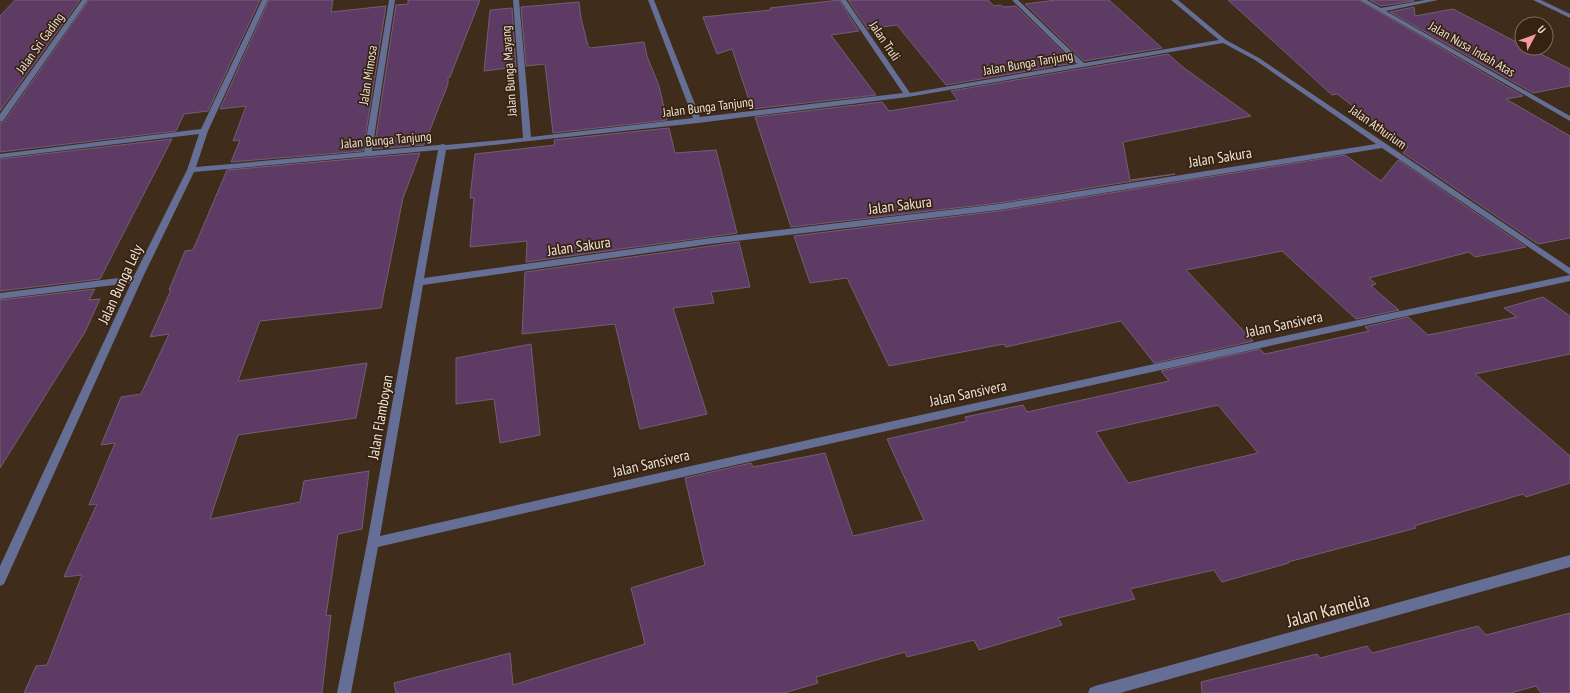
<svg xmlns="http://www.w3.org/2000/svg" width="1570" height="693" viewBox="0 0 1570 693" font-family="'PT Sans Narrow',sans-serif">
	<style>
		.building { fill: #5e3b64; stroke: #715f74; fill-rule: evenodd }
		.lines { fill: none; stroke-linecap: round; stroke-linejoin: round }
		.minor { fill: #656e95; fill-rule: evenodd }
		.labels { text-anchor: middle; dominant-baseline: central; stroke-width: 3.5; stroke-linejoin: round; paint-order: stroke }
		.far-street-label { font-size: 13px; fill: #eee1d6; stroke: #352211 }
		.street-label { font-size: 15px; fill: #eee1d6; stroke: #352211 }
		.near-street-label { font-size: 18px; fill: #eee1d6; stroke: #352211 }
	</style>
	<rect width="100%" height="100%" fill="#3f2c1b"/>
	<g class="building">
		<polygon points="15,0 80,0 0,111 0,16"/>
		<polygon points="89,0 260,0 208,111 184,114 176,131 0,152 0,122 4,122"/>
		<polygon points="269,0 333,0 331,12 386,6 363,151 231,162 240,140 233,141 246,106 220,109"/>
		<polygon points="408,0 480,0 450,77 448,78 448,84 424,145 374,149 396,5 408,4"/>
		<polygon points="839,0 859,31 831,35 876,95 752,109 732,49 717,54 703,17 771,10 770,8"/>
		<polygon points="848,0 988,0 994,6 1001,5 1003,7 1016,6 1074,63 946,85 897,25 868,29"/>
		<polygon points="1056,0 1109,0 1162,48 1084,61 1025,4"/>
		<polygon points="1228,0 1359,0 1523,96 1506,99 1570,136 1570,238 1538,244 1403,153 1408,147 1337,94 1332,95"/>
		<polygon points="1370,0 1414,0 1414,1 1381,6"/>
		<polygon points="579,2 581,18 588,46 590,48 644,42 647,56 659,86 667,120 553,133 545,64 526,66 521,7"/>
		<polygon points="1414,7 1415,16 1453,9 1522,45 1522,48 1529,48 1570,69 1570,86 1533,93 1390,12"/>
		<polygon points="512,8 516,67 484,71 490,10"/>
		<polygon points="1168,54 1184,68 1251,116 1123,142 1130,180 1175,174 999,203 791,227 755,117 882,102 889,111 958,100 951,91"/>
		<polygon points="669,128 675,153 716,150 737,233 526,262 527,241 470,247 474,198 470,198 475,154 555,145 554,140"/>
		<polygon points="172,139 100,279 0,291 0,159"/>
		<polygon points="420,153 403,198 381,308 260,321 238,381 367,363 356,418 238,435 210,519 300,502 304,481 369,471 362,529 338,534 326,616 331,615 322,693 24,693 36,666 47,665 82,575 64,577 97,504 89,505 115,443 101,445 121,397 141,394 169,334 150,337 171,290 169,290 185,251 193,250 227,170"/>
		<polygon points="1345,155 1381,181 1398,160 1526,247 1475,257 1469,252 1369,278 1376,284 1371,286 1399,310 1356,319 1282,251 1186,270 1253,341 1154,363 1121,321 1006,347 1004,344 889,366 847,278 810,283 794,236 999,211"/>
		<polygon points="739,242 750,287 711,292 714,303 673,308 707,414 640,429 615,324 522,334 525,272"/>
		<polygon points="95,289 89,300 100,299 85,332 0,468 0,300"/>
		<path d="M 1543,297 L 1570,316 L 1570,354 L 1475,374 L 1570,456 L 1570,483 L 1526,497 L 1523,494 L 1414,526 L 1416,528 L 1288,562 L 1289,563 L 1222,582 L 1214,570 L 1130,589 L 1135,599 L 1058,618 L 1062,625 L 979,650 L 974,640 L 907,657 L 905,652 L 816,677 L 818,683 L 784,693 L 396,693 L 394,683 L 510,653 L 513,685 L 645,644 L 631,588 L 705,565 L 685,478 L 751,463 L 753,467 L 825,453 L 853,536 L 924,520 L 887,439 L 967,421 L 965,417 L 1023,405 L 1027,412 L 1169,381 L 1161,371 L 1260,349 L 1265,354 L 1369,331 L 1365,327 L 1408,317 L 1428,335 L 1517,317 L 1504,308 ZM 1218,405 L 1258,453 L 1128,483 L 1096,432 Z"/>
		<polygon points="531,344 540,435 500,443 494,399 456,404 456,358"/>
		<polygon points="1570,613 1570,693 1541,693 1536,686 1511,693 1202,693 1201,682 1317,654 1320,658 1367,646 1372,653 1478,626 1486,635"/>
	</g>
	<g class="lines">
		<g class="minor">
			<polygon points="82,0 88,0 3,121 0,121 0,114"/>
			<path d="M 262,0 L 268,0 L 208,131 L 196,167 L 364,152 L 389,0 L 395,0 L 372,151 L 439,145 L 443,144 L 446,145 L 523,138 L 513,0 L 519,0 L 531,137 L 693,118 L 648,0 L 654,0 L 700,117 L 903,93 L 840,0 L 846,0 L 910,93 L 1077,64 L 1012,0 L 1018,0 L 1084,63 L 1219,40 L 1171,0 L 1178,0 L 1226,40 L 1259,58 L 1570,268 L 1570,281 C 1172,366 775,455 378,547 L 351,693 L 337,693 L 367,543 L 438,150 L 194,172 L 142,279 L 4,584 L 0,586 L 0,566 L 131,283 L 0,299 L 0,293 L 134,276 L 187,170 L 199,134 L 0,158 L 0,154 L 201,129 ZM 1223,43 L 1255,60 L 1376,144 L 999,204 L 710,238 L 424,278 L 446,150 L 698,123 L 908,97 ZM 1382,148 L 1570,275 C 1173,359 776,446 380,536 L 423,285 L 710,244 L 999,210 Z"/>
			<polygon points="1360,0 1367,0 1381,8 1425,0 1438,0 1386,11 1570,116 1570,121"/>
			<polygon points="1533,0 1541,0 1570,14 1570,18"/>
			<polygon points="1570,555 1570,567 1120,693 1088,693 1090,688 1095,686"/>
		</g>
	</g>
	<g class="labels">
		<g class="far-street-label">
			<text transform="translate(885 41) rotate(56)">Jalan Truli</text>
			<text transform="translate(40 43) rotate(-54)">Jalan Sri Gading</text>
			<text transform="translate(1472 49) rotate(30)">Jalan Nusa Indah Atas</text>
			<text transform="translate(1028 63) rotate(-10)">Jalan Bunga Tanjung</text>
			<text transform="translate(509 71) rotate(-94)">Jalan Bunga Mayang</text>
			<text transform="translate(368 75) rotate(-81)">Jalan Mimosa</text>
			<text transform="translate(708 107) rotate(-7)">Jalan Bunga Tanjung</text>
			<text transform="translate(1378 127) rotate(35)">Jalan Athurium</text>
			<text transform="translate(386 140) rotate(-5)">Jalan Bunga Tanjung</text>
		</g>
		<g class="street-label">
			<text transform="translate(1220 157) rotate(-9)">Jalan Sakura</text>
			<text transform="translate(900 205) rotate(-7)">Jalan Sakura</text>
			<text transform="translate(579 246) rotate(-8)">Jalan Sakura</text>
			<text transform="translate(120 284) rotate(-65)">Jalan Bunga Lely</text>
			<text transform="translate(1284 324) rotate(-12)">Jalan Sansivera</text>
			<text transform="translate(968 393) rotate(-12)">Jalan Sansivera</text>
			<text transform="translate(380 417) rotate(-80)">Jalan Flamboyan</text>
			<text transform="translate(651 463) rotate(-13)">Jalan Sansivera</text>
		</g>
		<g class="near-street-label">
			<text transform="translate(1328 610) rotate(-15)">Jalan Kamelia</text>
		</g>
	</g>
	<g transform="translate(1534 36) rotate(49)"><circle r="19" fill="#352211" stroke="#7f6e60"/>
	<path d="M0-3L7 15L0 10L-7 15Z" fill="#f59b9d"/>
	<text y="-6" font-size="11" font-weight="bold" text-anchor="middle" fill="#eee1d6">U</text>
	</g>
</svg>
